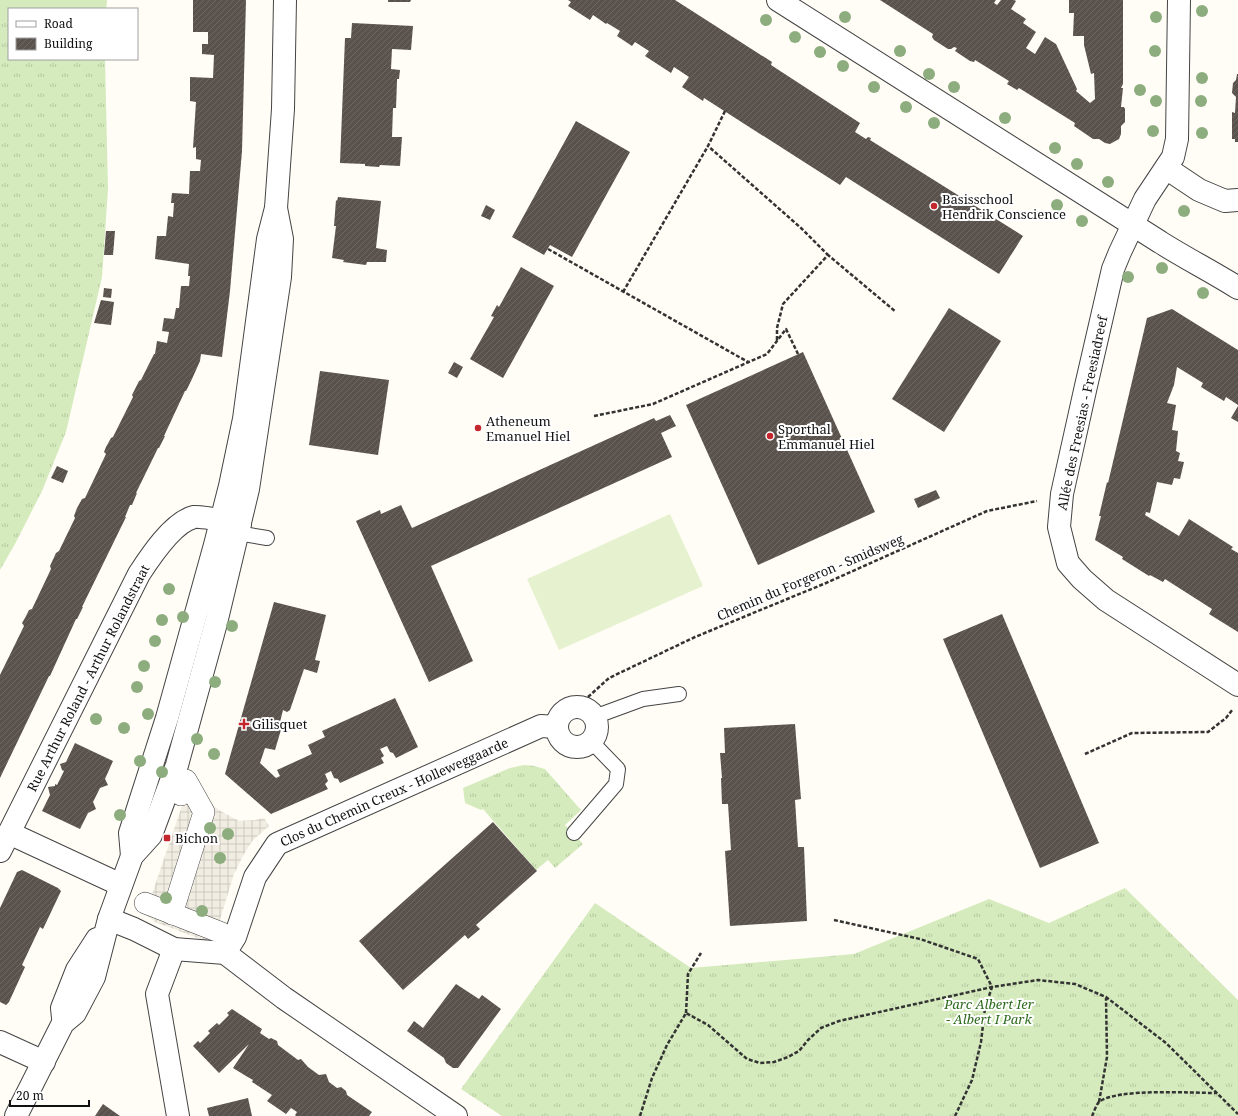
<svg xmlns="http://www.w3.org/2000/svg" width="1238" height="1116" viewBox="0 0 1238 1116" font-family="'Noto Serif',serif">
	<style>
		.grass { fill: url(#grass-tufts) }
		.garden { fill: #d5ebbd }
		.pitch { fill: #e6f2cf }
		.plaza { fill: url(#plaza-grid) }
		.building { fill: url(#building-hatch) }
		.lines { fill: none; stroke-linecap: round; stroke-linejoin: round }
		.service-casing { stroke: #444; stroke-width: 16 }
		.pedestrian-casing { stroke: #444; stroke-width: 22 }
		.minor-casing { stroke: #444; stroke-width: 24 }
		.tertiary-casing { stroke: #444; stroke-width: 24 }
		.path { stroke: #333; stroke-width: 2.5; stroke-dasharray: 4 2; stroke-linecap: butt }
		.service { stroke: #fff; stroke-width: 14 }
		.pedestrian { stroke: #fff; stroke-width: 21 }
		.minor { stroke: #fff; stroke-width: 22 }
		.tertiary { stroke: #fff; stroke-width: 22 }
		.tree { fill: #8dad7f }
		.poi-dot { fill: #c4262e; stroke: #fff; stroke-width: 1.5 }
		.labels { text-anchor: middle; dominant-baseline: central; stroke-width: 4; stroke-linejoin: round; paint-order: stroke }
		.poi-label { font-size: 13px; fill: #111; stroke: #fff; text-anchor: start }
		.street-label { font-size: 13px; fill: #111; stroke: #fff }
		.park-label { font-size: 13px; font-style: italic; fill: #2f6b1f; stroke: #fff }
	</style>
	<defs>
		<pattern id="grass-tufts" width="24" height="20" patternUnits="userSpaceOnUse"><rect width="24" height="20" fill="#d5ebbd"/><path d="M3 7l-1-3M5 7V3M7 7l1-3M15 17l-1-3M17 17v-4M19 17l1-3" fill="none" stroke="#b6c8a1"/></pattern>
		<pattern id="plaza-grid" width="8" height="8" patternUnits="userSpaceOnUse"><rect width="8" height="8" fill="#f1ede2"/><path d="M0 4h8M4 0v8" fill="none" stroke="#cecac1"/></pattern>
		<pattern id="building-hatch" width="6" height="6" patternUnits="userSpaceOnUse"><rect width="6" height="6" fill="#5a524d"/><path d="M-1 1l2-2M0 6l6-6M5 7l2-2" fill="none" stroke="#6d6662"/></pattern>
	</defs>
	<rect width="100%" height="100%" fill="#fffdf5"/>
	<g class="grass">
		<polygon points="0,0 107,0 106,9 9,9 9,59 105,59 108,189 102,277 66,432 42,491 15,544 0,570"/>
		<polygon points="524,765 534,766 545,769 581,810 565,825 583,844 555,868 548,860 536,870 483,809 481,810 465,803 463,788 510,768"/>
		<polygon points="1125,888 1238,1000 1238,1116 502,1116 461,1089 595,903 691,968 854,954 989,899 1049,923"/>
	</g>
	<polygon class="garden" points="0,0 107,0 106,9 9,9 9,22 0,21"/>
	<polygon class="pitch" points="670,514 703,586 559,650 527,579"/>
	<polygon class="plaza" points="186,780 201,784 200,788 206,799 219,810 239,821 255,820 264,818 269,826 253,840 244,854 234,874 219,923 217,937 209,940 203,940 155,922 145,914 140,898 142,893 144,891 152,894 185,797"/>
	<g class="building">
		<polygon points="193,0 246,0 242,151 230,291 222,357 201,354 200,361 192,379 186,391 185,391 164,436 165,436 159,448 158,448 136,493 137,493 132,505 130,505 125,517 126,517 82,607 83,607 77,619 76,619 50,676 49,676 0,778 0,675 24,626 22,623 25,618 29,610 32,609 51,569 50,566 56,553 59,551 75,518 74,516 77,508 82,499 85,498 106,454 104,452 106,447 111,438 113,437 133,397 132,395 139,381 141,380 154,354 155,354 157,341 167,343 169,332 162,331 164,318 174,319 176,308 179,308 181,286 189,286 190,276 188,276 189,264 155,259 157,236 166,236 168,216 173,217 174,203 171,203 172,193 189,194 190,171 200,171 201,160 196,159 196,147 193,148 196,102 190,101 190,77 213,78 214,55 202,54 202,44 208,44 208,32 193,32"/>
		<polygon points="388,0 411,0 410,2 388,2"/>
		<polygon points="568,0 675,0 772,62 771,65 860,123 855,132 866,139 868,137 871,138 870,140 1023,236 999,274 846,177 840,185 704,98 703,101 682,87 689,77 674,67 671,73 645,56 649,51 635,42 632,46 617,36 620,31 607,23 606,24 593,15 590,20 568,6 571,2"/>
		<polygon points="880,0 996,0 994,3 997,5 1001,0 1014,0 1016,1 1011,9 1026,19 1023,23 1036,32 1026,48 1035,54 1045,37 1056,44 1077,89 1076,91 1090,103 1095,99 1094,73 1091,74 1084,45 1084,36 1073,36 1074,13 1069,13 1069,0 1123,0 1123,84 1121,88 1123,88 1121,107 1124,107 1125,109 1125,122 1121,126 1121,134 1119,139 1110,144 1105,143 1099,139 1093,139 1074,126 1075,123 1019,88 1017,90 1007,84 1009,81 975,60 974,62 970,61 955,51 957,48 954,47 951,49 948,49 934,40 932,37 933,34"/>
		<polygon points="352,23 413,26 411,50 392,49 391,69 400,70 399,79 397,79 397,81 396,108 393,108 392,137 402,137 400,166 380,165 379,167 365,166 365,164 340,163 345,38 351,38"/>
		<polygon points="1237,74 1238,74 1238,142 1235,142 1235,139 1232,139 1232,112 1235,113 1236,97 1232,93 1233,83 1236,80"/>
		<polygon points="576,121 630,152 572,257 550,245 544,255 512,237"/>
		<polygon points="338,197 381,201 376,248 387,250 386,262 367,262 366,265 343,262 344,260 332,258 336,226 334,226 336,200 337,201"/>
		<polygon points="486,205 495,210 490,220 481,216"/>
		<polygon points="106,231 115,231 113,255 104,255"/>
		<polygon points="521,267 554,286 503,378 470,359 494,317 491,316 497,305 499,307"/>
		<polygon points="104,288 112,289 111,298 103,297"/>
		<polygon points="101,300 114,302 111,325 94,323"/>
		<polygon points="949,308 1001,341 944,432 892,399"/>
		<polygon points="1172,309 1238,350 1238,405 1226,397 1224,401 1201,387 1203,383 1177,367 1174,385 1167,403 1176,405 1172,430 1178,431 1176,451 1180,453 1178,461 1184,462 1180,479 1174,478 1172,485 1157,482 1150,513 1146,512 1145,515 1179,536 1189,519 1233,547 1231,549 1238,553 1238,632 1209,614 1212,609 1165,579 1163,582 1150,575 1149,576 1122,559 1123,557 1095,540 1101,516 1099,516 1107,482 1108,483 1147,318"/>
		<polygon points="803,352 875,512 758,565 686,405"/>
		<polygon points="454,362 463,367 457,378 448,373"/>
		<polygon points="320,371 389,380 378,455 309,445"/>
		<polygon points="1238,406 1238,422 1231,418"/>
		<polygon points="670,415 676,426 661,433 672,457 431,566 473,661 429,682 356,521 380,510 381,514 401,505 412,528 654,418 656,421"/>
		<polygon points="57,466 68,471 63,483 51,478"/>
		<polygon points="936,490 940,498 918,508 914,499"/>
		<polygon points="274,602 326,615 315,660 320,661 317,673 304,669 290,710 287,712 283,710 280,722 283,723 275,750 265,748 260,763 276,778 280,776 277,770 312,754 308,745 325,737 322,731 395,698 418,747 396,758 393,753 390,752 387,746 380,749 384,756 381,758 384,763 340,783 338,779 334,778 331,771 325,774 328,781 325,784 328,789 271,814 225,774"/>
		<polygon points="1002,614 1099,843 1040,868 943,639"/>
		<polygon points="795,724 801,799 795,800 798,847 804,847 807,921 730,926 725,851 731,850 728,804 722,804 721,778 722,778 720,753 725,753 724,728"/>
		<polygon points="75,743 113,761 105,779 108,785 100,788 93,802 96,809 88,813 80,829 42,811 50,795 48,787 55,786 55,784 57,785 64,771 62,770 60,764 66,762"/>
		<polygon points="493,822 537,871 476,925 480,929 468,939 465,935 403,990 359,941"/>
		<polygon points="22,870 58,888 61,891 43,929 40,927 22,965 25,967 9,1002 6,1005 0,1002 0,908 17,872"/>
		<polygon points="456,984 479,999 482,995 501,1009 458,1068 453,1068 446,1063 444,1058 407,1031 414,1021 423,1028"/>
		<polygon points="232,1009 262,1029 260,1033 269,1039 271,1038 277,1041 278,1045 298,1060 301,1059 308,1067 319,1075 326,1074 329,1082 337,1088 341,1087 346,1091 347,1095 372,1112 369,1116 296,1116 295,1115 297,1112 291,1108 286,1114 267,1101 272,1095 252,1082 253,1080 246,1076 233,1068 249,1044 219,1073 193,1046 198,1041 200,1043 210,1033 208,1031 217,1023 219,1025 229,1015 227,1013"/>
		<polygon points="248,1098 252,1116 209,1116 207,1108"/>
		<polygon points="103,1104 120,1116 95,1116"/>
	</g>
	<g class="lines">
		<g class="service-casing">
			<g id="service">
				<polyline points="231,532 267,538"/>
				<polyline points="594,717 643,699 679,694"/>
				<polyline points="574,833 616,784 618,769 591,741"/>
			</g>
		</g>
		<g class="pedestrian-casing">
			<g id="pedestrian">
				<polyline points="145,903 222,933"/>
				<polyline points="172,914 204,812 186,780 181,795"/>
			</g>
		</g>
		<g class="minor-casing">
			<g id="minor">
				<path d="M 778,0 C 906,80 1033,161 1160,242 C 1185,258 1213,272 1238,288"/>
				<polyline points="1179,0 1177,139 1173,157 1145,199 1120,252 1113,269 1086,386 1062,494 1059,527 1068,563 1082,579 1106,600 1238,685"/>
				<polyline points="1166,168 1199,190 1225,201 1238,200"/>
				<circle cx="577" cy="727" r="20"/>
				<polyline points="9,833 121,885"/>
				<path d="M 0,851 L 139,574 C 150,557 173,522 194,517 C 202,516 230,522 240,524"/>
				<polyline points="109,919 134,929 174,949 225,953 284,998 456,1116"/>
				<polyline points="174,949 157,994 178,1116"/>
				<polyline points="225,953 235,937 255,877 277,844 541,726 557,727"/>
				<polyline points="0,1042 44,1062"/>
			</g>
		</g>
		<g class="tertiary-casing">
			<g id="tertiary">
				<polyline points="132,856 130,833 167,718 215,545 230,486 244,419 268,239 276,208 283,109 285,0"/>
				<polyline points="63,1018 62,1008 77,970 97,939"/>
				<polyline points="16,1116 63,1023 75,1013 94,977 109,919 132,856 151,835 177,765 216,623 248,489 280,277 282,239 276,208"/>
			</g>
		</g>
		<g class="path">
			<polyline points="725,111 708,146 801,228 828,255"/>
			<polyline points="548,249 748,362"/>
			<polyline points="623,292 708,146"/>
			<polyline points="777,340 777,328 783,304 828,255 896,312"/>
			<polyline points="594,416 653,404 767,354 786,329 798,354"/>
			<polyline points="588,697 609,678 695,637 826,583 987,511 1037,501"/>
			<polyline points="1085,754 1132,733 1208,732 1226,718 1233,709"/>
			<polyline points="834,920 920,939 978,959 992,987 985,1008 981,1042 972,1080 955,1116"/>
			<polyline points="686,1013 688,974 701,953"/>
			<polyline points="1099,1102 1107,1057 1106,998"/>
			<polyline points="640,1116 652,1078 667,1045 686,1013 708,1025 747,1059 760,1063 774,1062 788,1057 799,1051 808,1040 821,1028 839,1021 992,987 1038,980 1075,984 1106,997 1166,1043 1238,1114"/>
			<path d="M 1092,1116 C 1094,1112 1096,1105 1099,1102 C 1116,1088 1193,1093 1216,1093"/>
		</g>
		<use href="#service" class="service"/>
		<use href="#pedestrian" class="pedestrian"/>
		<use href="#minor" class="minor"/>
		<use href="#tertiary" class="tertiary"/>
	</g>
	<g class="tree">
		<circle cx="1202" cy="11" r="6"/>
		<circle cx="845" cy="17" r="6"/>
		<circle cx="1156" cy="17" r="6"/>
		<circle cx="766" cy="20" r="6"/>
		<circle cx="795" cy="37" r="6"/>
		<circle cx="900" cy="51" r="6"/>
		<circle cx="1155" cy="51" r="6"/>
		<circle cx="820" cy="52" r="6"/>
		<circle cx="843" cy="66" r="6"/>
		<circle cx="929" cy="74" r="6"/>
		<circle cx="1202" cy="78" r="6"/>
		<circle cx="874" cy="87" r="6"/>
		<circle cx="954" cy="87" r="6"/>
		<circle cx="1140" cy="90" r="6"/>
		<circle cx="1156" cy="101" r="6"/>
		<circle cx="1201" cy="101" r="6"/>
		<circle cx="906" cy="107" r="6"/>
		<circle cx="1005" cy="118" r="6"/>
		<circle cx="934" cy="123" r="6"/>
		<circle cx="1153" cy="131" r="6"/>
		<circle cx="1202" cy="133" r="6"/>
		<circle cx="1055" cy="148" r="6"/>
		<circle cx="1077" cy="164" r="6"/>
		<circle cx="1108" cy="182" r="6"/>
		<circle cx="1057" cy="205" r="6"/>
		<circle cx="1184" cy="211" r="6"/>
		<circle cx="1082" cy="221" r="6"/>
		<circle cx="1162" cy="268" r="6"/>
		<circle cx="1128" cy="277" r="6"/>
		<circle cx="1203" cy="293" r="6"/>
		<circle cx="169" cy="589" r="6"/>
		<circle cx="183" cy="617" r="6"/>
		<circle cx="162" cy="620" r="6"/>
		<circle cx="232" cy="626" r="6"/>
		<circle cx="155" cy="641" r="6"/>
		<circle cx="144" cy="666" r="6"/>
		<circle cx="215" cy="682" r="6"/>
		<circle cx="137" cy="687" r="6"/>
		<circle cx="148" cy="714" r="6"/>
		<circle cx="96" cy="719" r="6"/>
		<circle cx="124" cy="728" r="6"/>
		<circle cx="197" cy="739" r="6"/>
		<circle cx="214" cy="754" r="6"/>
		<circle cx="140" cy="761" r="6"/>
		<circle cx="162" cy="772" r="6"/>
		<circle cx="120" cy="815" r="6"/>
		<circle cx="210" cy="828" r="6"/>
		<circle cx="228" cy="834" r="6"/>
		<circle cx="220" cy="858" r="6"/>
		<circle cx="166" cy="898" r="6"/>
		<circle cx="202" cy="911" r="6"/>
	</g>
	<g class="poi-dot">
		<circle cx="934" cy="206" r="4"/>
		<circle cx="478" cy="428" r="4"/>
		<circle cx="770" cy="436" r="4"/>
		<path d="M242 718h4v4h4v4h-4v4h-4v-4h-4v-4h4z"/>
		<rect x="163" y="834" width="8" height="8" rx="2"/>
	</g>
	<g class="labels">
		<g class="poi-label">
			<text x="942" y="199">Basisschool<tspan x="942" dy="15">Hendrik Conscience</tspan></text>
			<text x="486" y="421">Atheneum<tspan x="486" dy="15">Emanuel Hiel</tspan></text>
			<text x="778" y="429">Sporthal<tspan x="778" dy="15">Emmanuel Hiel</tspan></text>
			<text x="252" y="724">Gilisquet</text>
			<text x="175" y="838">Bichon</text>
		</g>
		<g class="street-label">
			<text transform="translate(1082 413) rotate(-78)">Allée des Freesias - Freesiadreef</text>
			<text transform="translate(810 577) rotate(-23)">Chemin du Forgeron - Smidsweg</text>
			<text transform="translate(88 678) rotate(-63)">Rue Arthur Roland - Arthur Rolandstraat</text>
			<text transform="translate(394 792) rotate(-24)">Clos du Chemin Creux - Holleweggaarde</text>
		</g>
		<g class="park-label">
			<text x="989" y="1004">Parc Albert Ier<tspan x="989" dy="15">- Albert I Park</tspan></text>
		</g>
	</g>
	<rect x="8" y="8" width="130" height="52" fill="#ffffff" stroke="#a0a0a0"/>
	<rect x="16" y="21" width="20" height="6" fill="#ffffff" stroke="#a0a0a0"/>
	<text x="44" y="28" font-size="12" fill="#111111">Road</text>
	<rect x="16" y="38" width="20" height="12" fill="url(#building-hatch)" stroke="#a0a0a0"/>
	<text x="44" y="48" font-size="12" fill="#111111">Building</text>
	<path d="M10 1100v6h79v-6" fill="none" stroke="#111111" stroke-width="2"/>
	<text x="16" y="1100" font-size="12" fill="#111111" stroke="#ffffff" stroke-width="3" paint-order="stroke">20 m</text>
</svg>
